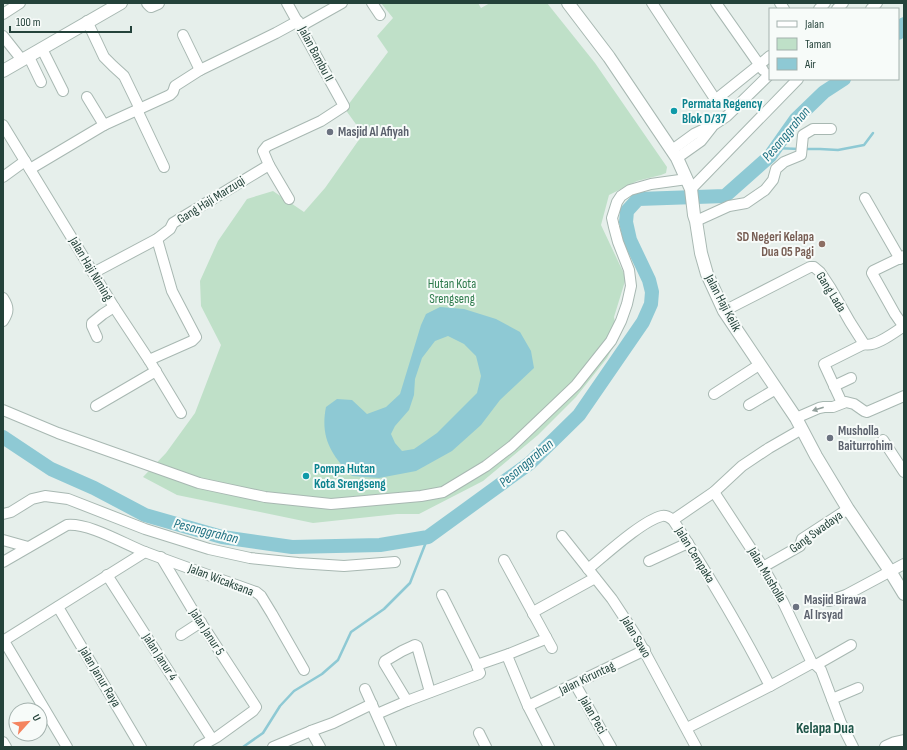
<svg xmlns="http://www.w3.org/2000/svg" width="907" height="750" viewBox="0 0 907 750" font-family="'Sofia Sans Condensed',sans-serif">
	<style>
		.green { fill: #bfe0c8 }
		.water { fill: #8ec9d4; fill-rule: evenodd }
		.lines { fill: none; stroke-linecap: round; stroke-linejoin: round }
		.stream { stroke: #8ec9d4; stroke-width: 2.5 }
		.river { stroke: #8ec9d4; stroke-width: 14 }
		.minor-casing { stroke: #a8b8b2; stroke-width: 12 }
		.tertiary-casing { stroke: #a8b8b2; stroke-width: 14 }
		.minor { stroke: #fff; stroke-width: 10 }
		.tertiary { stroke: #fff; stroke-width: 12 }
		.oneway { fill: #92a09c }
		.culture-dot { fill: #0f9aa8; stroke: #f7fbf9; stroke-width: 1.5 }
		.worship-dot { fill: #6b7280; stroke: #f7fbf9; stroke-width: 1.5 }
		.education-dot { fill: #8d6e63; stroke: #f7fbf9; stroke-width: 1.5 }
		.labels { text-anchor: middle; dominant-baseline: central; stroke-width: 4; stroke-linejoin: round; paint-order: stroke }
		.street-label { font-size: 13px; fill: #24423a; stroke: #f7fbf9 }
		.culture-label { font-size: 13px; font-weight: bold; fill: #0d838f; stroke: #f7fbf9; text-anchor: start }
		.worship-label { font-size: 13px; font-weight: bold; fill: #5b616d; stroke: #f7fbf9; text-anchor: start }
		.education-label { font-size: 13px; font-weight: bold; fill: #785e54; stroke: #f7fbf9; text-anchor: end }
		.park-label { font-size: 13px; fill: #2d7a4b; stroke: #f7fbf9 }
		.water-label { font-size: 14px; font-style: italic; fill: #1c6f80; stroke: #f7fbf9 }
		.quarter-label { font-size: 15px; font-weight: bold; fill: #1f5548; stroke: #f7fbf9 }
	</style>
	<rect width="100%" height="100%" fill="#e6efeb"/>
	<polygon class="green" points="381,3 478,3 481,8 490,3 547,3 595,63 667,167 666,173 661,175 637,181 609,195 601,225 626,278 614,317 618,338 607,358 576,397 538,435 483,481 419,514 397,514 313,523 177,495 143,477 166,453 195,413 221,345 201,306 200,281 218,241 247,199 273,191 304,212 325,188 363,134 345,109 388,52 377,36 393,18"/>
	<path class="water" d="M 440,307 L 464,309 L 496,319 L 520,332 L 531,351 L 534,368 L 500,400 L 481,425 L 452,451 L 416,471 L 379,478 L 352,476 C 331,455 320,437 326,407 L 337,399 L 352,400 L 367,414 L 386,407 L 400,394 L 421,325 L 426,314 ZM 448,336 L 464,344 L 476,356 L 481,376 L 477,393 L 437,433 L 414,449 L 402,451 L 395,443 L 391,434 L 395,426 L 409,410 L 414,395 L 415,379 L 422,358 L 435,341 Z"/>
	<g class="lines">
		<g class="stream">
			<polyline points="775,148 799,149"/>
			<polyline points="804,149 820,149 838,150 864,145 873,133"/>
			<polyline points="243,747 263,733 280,706 294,691 322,674 338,660 351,632 384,609 410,583 428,537"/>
		</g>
		<g class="river">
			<polyline points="898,33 904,24"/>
			<polyline points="3,437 51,469 94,488 145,515 222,537 292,547 380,545 428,537 530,463 579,415 643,322 651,304 652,292 649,280 630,240 626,222 627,211 638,199 725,196 770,156 796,119 824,92 844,79"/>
		</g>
		<g class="minor-casing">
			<g id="minor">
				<polyline points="287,3 344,106 321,121 267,146 263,151 269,165 289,199"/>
				<polyline points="372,3 380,15"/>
				<polyline points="652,3 715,99 719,97 770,56"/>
				<polyline points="716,3 763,70"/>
				<polyline points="780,3 784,9"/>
				<polyline points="819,9 825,3"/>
				<polyline points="837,9 843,3"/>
				<polyline points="871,9 877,3"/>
				<polyline points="3,14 20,3"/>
				<polyline points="87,21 104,57 113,66 124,76 140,109"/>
				<polyline points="301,26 342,3"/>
				<polyline points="183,35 200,70"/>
				<polyline points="3,36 22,60"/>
				<polyline points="42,49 63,91"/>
				<polyline points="29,57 41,82"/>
				<polyline points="87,97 104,125"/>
				<polyline points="137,110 164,167"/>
				<polyline points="3,125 114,307 149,360 181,413"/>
				<polyline points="672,150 694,134 715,124 727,116 770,74"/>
				<polyline points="677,158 701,141 712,127"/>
				<polyline points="30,169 104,125 170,95 173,92 175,86 200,70 276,33 298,21"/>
				<polyline points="3,177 25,161"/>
				<polyline points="691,189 798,79"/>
				<polyline points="865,198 900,259"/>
				<polyline points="696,221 729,206 746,203 765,190 773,180 776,169 784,162 801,155 803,135 813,129 831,129"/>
				<polyline points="904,256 873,271 872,273 895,314 904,327"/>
				<polyline points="93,273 157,239 170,229 173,223 269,165"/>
				<path d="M 3,298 C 9,307 9,312 3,321"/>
				<path d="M 724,311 L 810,267 L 814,267 L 820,272 L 830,287 L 850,322 L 864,344 C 874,348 895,332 904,326"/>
				<polyline points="97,337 92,326 92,323 103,314 114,307"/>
				<polyline points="149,360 192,341 196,337 172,291 157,239"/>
				<polyline points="834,386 851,378"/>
				<polyline points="714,394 759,365"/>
				<polyline points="842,403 824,364 864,344"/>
				<polyline points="749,405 776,389"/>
				<polyline points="96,406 156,371"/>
				<polyline points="3,410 58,433 199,483 265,497 331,504 421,496 443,492 486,466 512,446 576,385 611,341 621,321 627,304 631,286 629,270 618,242 614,227 612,218 617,202 621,196 630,190 651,184 687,179"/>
				<polyline points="796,418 819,408 824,407 833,407 846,402 854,404 864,411 867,412 904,396"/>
				<polyline points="883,440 904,472"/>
				<polyline points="714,492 763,567 783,602 812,663 816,665 821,670 841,723 853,747"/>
				<polyline points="3,514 11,512 32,499 45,496 68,499 145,529 209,549 250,558 298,563 344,566 395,562"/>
				<polyline points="673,520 714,492 742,466 769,448 802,429"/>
				<polyline points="562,536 612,599 635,634 696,747"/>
				<polyline points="3,540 28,547"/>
				<polyline points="161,557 192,609 256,707 253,711 217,737 199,747"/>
				<polyline points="504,560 546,637 543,640 509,654 508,658 528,706 549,747"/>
				<polyline points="649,561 688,543"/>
				<path d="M 3,562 L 67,525 C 90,523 124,544 145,552 C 182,566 219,579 256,592 L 261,596 L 272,614 L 304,670"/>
				<polyline points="763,567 800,546 802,539 848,509"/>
				<path d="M 588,569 C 604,556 643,520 662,516 C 667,515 670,518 673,520 C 708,574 741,629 770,686"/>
				<polyline points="107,575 212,739"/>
				<polyline points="442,595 477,665"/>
				<polyline points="829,601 846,595 904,564"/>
				<polyline points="58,607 141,747"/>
				<polyline points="533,614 535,611 595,578"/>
				<polyline points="181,635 201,622"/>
				<polyline points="546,637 552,648"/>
				<polyline points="3,641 145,552"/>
				<polyline points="4,641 67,747"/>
				<polyline points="816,665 851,645"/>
				<polyline points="575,684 611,747"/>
				<polyline points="365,689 391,747"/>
				<polyline points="832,699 858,688"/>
				<polyline points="407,701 384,663 385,661 402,651 415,645 417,646 430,692"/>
				<polyline points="528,706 645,650"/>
				<polyline points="377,714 407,701 479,674 480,673 477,666 477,665 509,654"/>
				<polyline points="687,728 770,686 812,663"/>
				<polyline points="311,731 333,723 372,704"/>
				<polyline points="479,733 486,747"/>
				<polyline points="3,742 6,747"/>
				<polyline points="273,747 311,731 320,747"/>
			</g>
		</g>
		<g class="tertiary-casing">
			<g id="tertiary">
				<polyline points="148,3 151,6 158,3"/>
				<polyline points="568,3 609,57 677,158 691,189 694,215 696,221 701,253 707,274 724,311 796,418 816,456 848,509 890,571 904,594"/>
				<polyline points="3,71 121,3"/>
				<polyline points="886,747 895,743 904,741"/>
			</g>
		</g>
		<use href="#minor" class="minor"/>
		<use href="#tertiary" class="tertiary"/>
	</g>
	<defs><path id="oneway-solid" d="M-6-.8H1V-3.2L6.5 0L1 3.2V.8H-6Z"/></defs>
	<use class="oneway" href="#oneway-solid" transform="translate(818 409) rotate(162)"/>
	<g class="culture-dot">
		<circle cx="674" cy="111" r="4"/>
		<circle cx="306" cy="476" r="4"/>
	</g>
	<g class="worship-dot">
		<circle cx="330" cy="132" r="4"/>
		<circle cx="830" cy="438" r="4"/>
		<circle cx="796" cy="607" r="4"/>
	</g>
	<circle class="education-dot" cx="822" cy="244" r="4"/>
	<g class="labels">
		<g class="street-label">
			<text transform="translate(316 54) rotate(62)">Jalan Bambu II</text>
			<text transform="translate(211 200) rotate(-32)">Gang Haji Marzuqi</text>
			<text transform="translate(91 269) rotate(59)">Jalan Haji Niming</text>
			<text transform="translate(831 292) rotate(58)">Gang Lada</text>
			<text transform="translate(723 303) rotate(62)">Jalan Haji Kelik</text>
			<text transform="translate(816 532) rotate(-36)">Gang Swadaya</text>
			<text transform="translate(695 555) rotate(58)">Jalan Cempaka</text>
			<text transform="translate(767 575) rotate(59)">Jalan Musholla</text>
			<text transform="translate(221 580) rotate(21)">Jalan Wicaksana</text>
			<text transform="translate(207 632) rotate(57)">Jalan Janur 5</text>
			<text transform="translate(636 637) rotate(59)">Jalan Sawo</text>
			<text transform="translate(160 657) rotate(57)">Jalan Janur 4</text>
			<text transform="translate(100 677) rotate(59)">Jalan Janur Raya</text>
			<text transform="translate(587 678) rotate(-26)">Jalan Kiruntag</text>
			<text transform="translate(593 715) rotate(60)">Jalan Peci</text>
		</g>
		<g class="culture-label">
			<text x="682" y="104">Permata Regency<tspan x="682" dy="15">Blok D/37</tspan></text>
			<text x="314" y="469">Pompa Hutan<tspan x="314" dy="15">Kota Srengseng</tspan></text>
		</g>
		<g class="worship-label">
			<text x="338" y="132">Masjid Al Afiyah</text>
			<text x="838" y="431">Musholla<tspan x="838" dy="15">Baiturrohim</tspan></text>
			<text x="804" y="600">Masjid Birawa<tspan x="804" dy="15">Al Irsyad</tspan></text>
		</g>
		<g class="education-label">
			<text x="814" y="237">SD Negeri Kelapa<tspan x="814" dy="15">Dua 05 Pagi</tspan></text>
		</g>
		<g class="park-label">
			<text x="452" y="284">Hutan Kota<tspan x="452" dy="15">Srengseng</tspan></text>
		</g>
		<g class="water-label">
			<text transform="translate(786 134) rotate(-50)">Pesanggrahan</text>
			<text transform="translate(526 463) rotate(-40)">Pesanggrahan</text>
			<text transform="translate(206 531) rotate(14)">Pesanggrahan</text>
		</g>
		<g class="quarter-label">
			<text x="825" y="728">Kelapa Dua</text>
		</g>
	</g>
	<rect width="907" height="750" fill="none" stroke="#24423a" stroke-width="8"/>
	<rect x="769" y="8" width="130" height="72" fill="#f7fbf9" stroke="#a3b1ad"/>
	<rect x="777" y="21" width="20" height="6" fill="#ffffff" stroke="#a3b1ad"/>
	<text x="805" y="28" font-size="12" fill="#24423a">Jalan</text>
	<rect x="777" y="38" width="20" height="12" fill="#bfe0c8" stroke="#a3b1ad"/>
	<text x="805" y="48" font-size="12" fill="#24423a">Taman</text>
	<rect x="777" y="58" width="20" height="12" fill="#8ec9d4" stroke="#a3b1ad"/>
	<text x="805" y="68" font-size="12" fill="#24423a">Air</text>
	<g transform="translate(28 722) rotate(63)"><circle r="19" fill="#f7fbf9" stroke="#a3b1ad"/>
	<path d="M0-3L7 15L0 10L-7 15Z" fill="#f4845f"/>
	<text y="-6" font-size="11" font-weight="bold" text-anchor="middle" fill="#24423a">U</text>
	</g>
	<path d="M10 26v6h121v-6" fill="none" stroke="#24423a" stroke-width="2"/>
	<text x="16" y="26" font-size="12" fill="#24423a" stroke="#f7fbf9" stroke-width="3" paint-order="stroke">100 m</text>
</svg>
